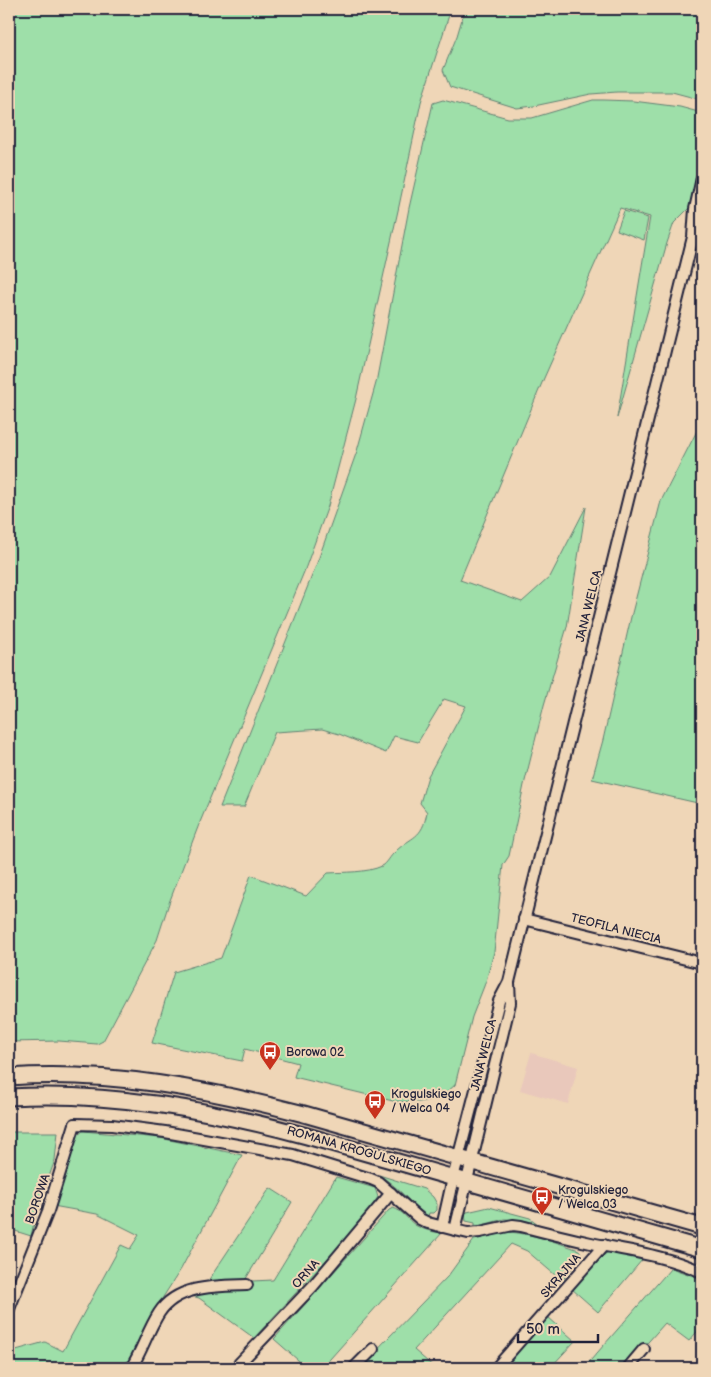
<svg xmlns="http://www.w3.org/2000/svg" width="711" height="1377" viewBox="0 0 711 1377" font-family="'Balsamiq Sans',sans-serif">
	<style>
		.built { fill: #e9c8bb }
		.green { fill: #9edfa9; stroke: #608072 }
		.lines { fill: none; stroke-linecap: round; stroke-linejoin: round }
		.minor-casing { stroke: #22223b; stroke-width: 14 }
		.secondary-casing { stroke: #22223b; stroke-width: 19 }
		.minor { stroke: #efd6b7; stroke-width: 10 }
		.secondary { stroke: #efd6b7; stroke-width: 15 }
		.labels { text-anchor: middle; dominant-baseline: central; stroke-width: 4; stroke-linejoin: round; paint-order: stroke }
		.street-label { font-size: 12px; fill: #22223b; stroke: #efd6b7 }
		.poi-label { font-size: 12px; fill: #22223b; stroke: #efd6b7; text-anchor: start }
	</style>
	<rect width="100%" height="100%" fill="#efd6b7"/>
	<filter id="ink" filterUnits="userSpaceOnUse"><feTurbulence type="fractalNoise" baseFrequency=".02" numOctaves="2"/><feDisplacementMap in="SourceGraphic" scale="10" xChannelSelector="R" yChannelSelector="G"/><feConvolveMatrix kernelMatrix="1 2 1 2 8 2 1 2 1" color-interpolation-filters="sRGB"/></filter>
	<g filter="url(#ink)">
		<polygon class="built" points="531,1053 578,1067 568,1104 520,1090"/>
		<g class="green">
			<polygon points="9,9 451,9 421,102 399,206 356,399 328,506 304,572 198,827 169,903 157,940 103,1041 97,1044 59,1041 9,1042"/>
			<polygon points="465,9 702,9 702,100 672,92 617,92 591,94 534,106 517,108 450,87 443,70 457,36"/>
			<path d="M 443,100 L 508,118 L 532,118 L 593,100 L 603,100 L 633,101 L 680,107 L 702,113 L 702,148 L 700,157 L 701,165 L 692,205 L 674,223 L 667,243 L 617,418 L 650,217 L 620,208 L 544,378 L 460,580 L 522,602 L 550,577 L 586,507 L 567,627 L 544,705 L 524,785 L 509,856 L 503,865 L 494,952 L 486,981 L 472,1017 L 455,1085 L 447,1092 L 445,1097 L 419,1102 L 393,1101 L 294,1077 L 298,1063 L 245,1049 L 242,1061 L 152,1043 L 174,972 L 221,958 L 251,875 L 306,896 L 328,873 C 344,872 367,873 382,866 C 387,864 390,856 395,852 C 412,835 422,840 427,812 L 420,803 L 428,776 L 466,706 L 444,699 L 418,742 L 394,736 L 386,753 L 339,734 L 322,729 L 275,732 L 244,807 L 220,807 L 317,563 L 357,451 L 376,383 L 409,208 L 433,103 Z"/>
			<polygon points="624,211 648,218 644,240 617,230"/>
			<polygon points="702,421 702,804 592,779 603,740 631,617 661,501"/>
			<polygon points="83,1131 160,1138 242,1155 181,1269 151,1316 125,1368 9,1368 9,1347 16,1350 45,1342 63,1351 121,1245 130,1249 139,1235 97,1214 53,1206 76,1136"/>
			<polygon points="9,1132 58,1132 55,1160 37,1210 31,1236 9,1229"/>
			<path d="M 379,1175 L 424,1189 L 433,1197 L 437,1204 L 437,1210 L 434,1213 L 429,1213 L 428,1216 C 410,1204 398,1186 379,1175 Z"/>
			<polygon points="336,1177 375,1188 378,1197 360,1224 254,1338 199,1298 188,1295 217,1290 248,1288 252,1281 273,1280"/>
			<polygon points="270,1188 292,1202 244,1282 206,1284"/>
			<polygon points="489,1207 530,1218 538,1224 523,1220 504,1219 475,1227 475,1223 466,1221 465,1214 467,1212"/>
			<path d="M 393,1208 C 403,1211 407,1219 415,1225 C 424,1230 433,1232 442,1233 L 322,1368 L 307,1368 L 274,1339 L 389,1210 Z"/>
			<path d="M 507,1232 C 531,1233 556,1242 579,1250 L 582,1255 L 562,1281 L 527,1251 L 511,1244 L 414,1350 L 435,1368 L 359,1368 L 448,1276 L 474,1240 Z"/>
			<polygon points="612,1251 642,1260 598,1312 572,1289 605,1254"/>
			<polygon points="671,1268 702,1279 702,1326 689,1341 665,1323 625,1368 584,1368"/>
			<polygon points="548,1317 575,1341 550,1368 503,1368"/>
		</g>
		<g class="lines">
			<g class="minor-casing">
				<g id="minor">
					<polyline points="524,919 702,963"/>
					<polyline points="442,1227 453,1178 499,1001 509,982 693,237 695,209 702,178"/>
					<polyline points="455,1230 510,1003 509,983"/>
					<path d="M 9,1309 L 48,1211 L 75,1124 L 112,1125 L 165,1132 L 293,1155 L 371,1179 L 378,1182 L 420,1219 L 428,1223 L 455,1230 L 468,1233 L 480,1232 L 513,1225 L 521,1226 C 544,1232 568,1238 591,1243 C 629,1251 667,1256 702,1272"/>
					<path d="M 131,1368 C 142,1351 148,1330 159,1313 C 177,1285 216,1286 247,1285"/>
					<polyline points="235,1368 313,1286 391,1193"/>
					<polyline points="354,1368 373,1349"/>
					<polyline points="496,1368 604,1245"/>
					<polyline points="628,1368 644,1349"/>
				</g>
			</g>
			<g class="secondary-casing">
				<g id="secondary">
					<path d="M 9,1077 C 108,1070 208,1089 304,1114 L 702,1227"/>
					<path d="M 9,1097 C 109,1091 210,1110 307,1136 L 702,1249"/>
				</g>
			</g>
			<use href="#minor" class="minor"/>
			<use href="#secondary" class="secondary"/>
		</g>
	</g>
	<defs>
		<g id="bus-pin" transform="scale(1.125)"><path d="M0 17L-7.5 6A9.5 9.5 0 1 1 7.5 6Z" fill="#c8321e" stroke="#efd6b7"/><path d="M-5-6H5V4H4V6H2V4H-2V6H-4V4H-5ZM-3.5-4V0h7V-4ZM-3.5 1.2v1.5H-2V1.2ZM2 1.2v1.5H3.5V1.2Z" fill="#fff"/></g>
	</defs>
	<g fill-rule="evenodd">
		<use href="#bus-pin" x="270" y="1052"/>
		<use href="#bus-pin" x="375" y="1101"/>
		<use href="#bus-pin" x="542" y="1197"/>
	</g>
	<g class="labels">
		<g class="street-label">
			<text transform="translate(589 606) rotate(-76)">JANA WELCA</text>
			<text transform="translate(616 929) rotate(14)">TEOFILA NIECIA</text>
			<text transform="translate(484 1055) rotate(-76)">JANA WELCA</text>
			<text transform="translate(359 1151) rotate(16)">ROMANA KROGULSKIEGO</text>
			<text transform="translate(38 1199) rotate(-71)">BOROWA</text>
			<text transform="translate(306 1274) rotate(-48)">ORNA</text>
			<text transform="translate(561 1276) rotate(-49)">SKRAJNA</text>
		</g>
		<g class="poi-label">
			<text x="286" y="1052">Borowa 02</text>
			<text x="391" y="1094">Krogulskiego<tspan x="391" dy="14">/ Welca 04</tspan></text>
			<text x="558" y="1190">Krogulskiego<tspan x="558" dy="14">/ Welca 03</tspan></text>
		</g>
	</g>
	<rect width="711" height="1377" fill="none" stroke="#efd6b7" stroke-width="30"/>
	<rect x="15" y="15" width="681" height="1347" fill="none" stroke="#22223b" stroke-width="2" filter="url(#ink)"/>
	<path d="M518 1334v8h80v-8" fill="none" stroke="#22223b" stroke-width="2.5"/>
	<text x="526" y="1334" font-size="15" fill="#22223b" stroke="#efd6b7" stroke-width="4" paint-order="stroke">50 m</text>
</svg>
